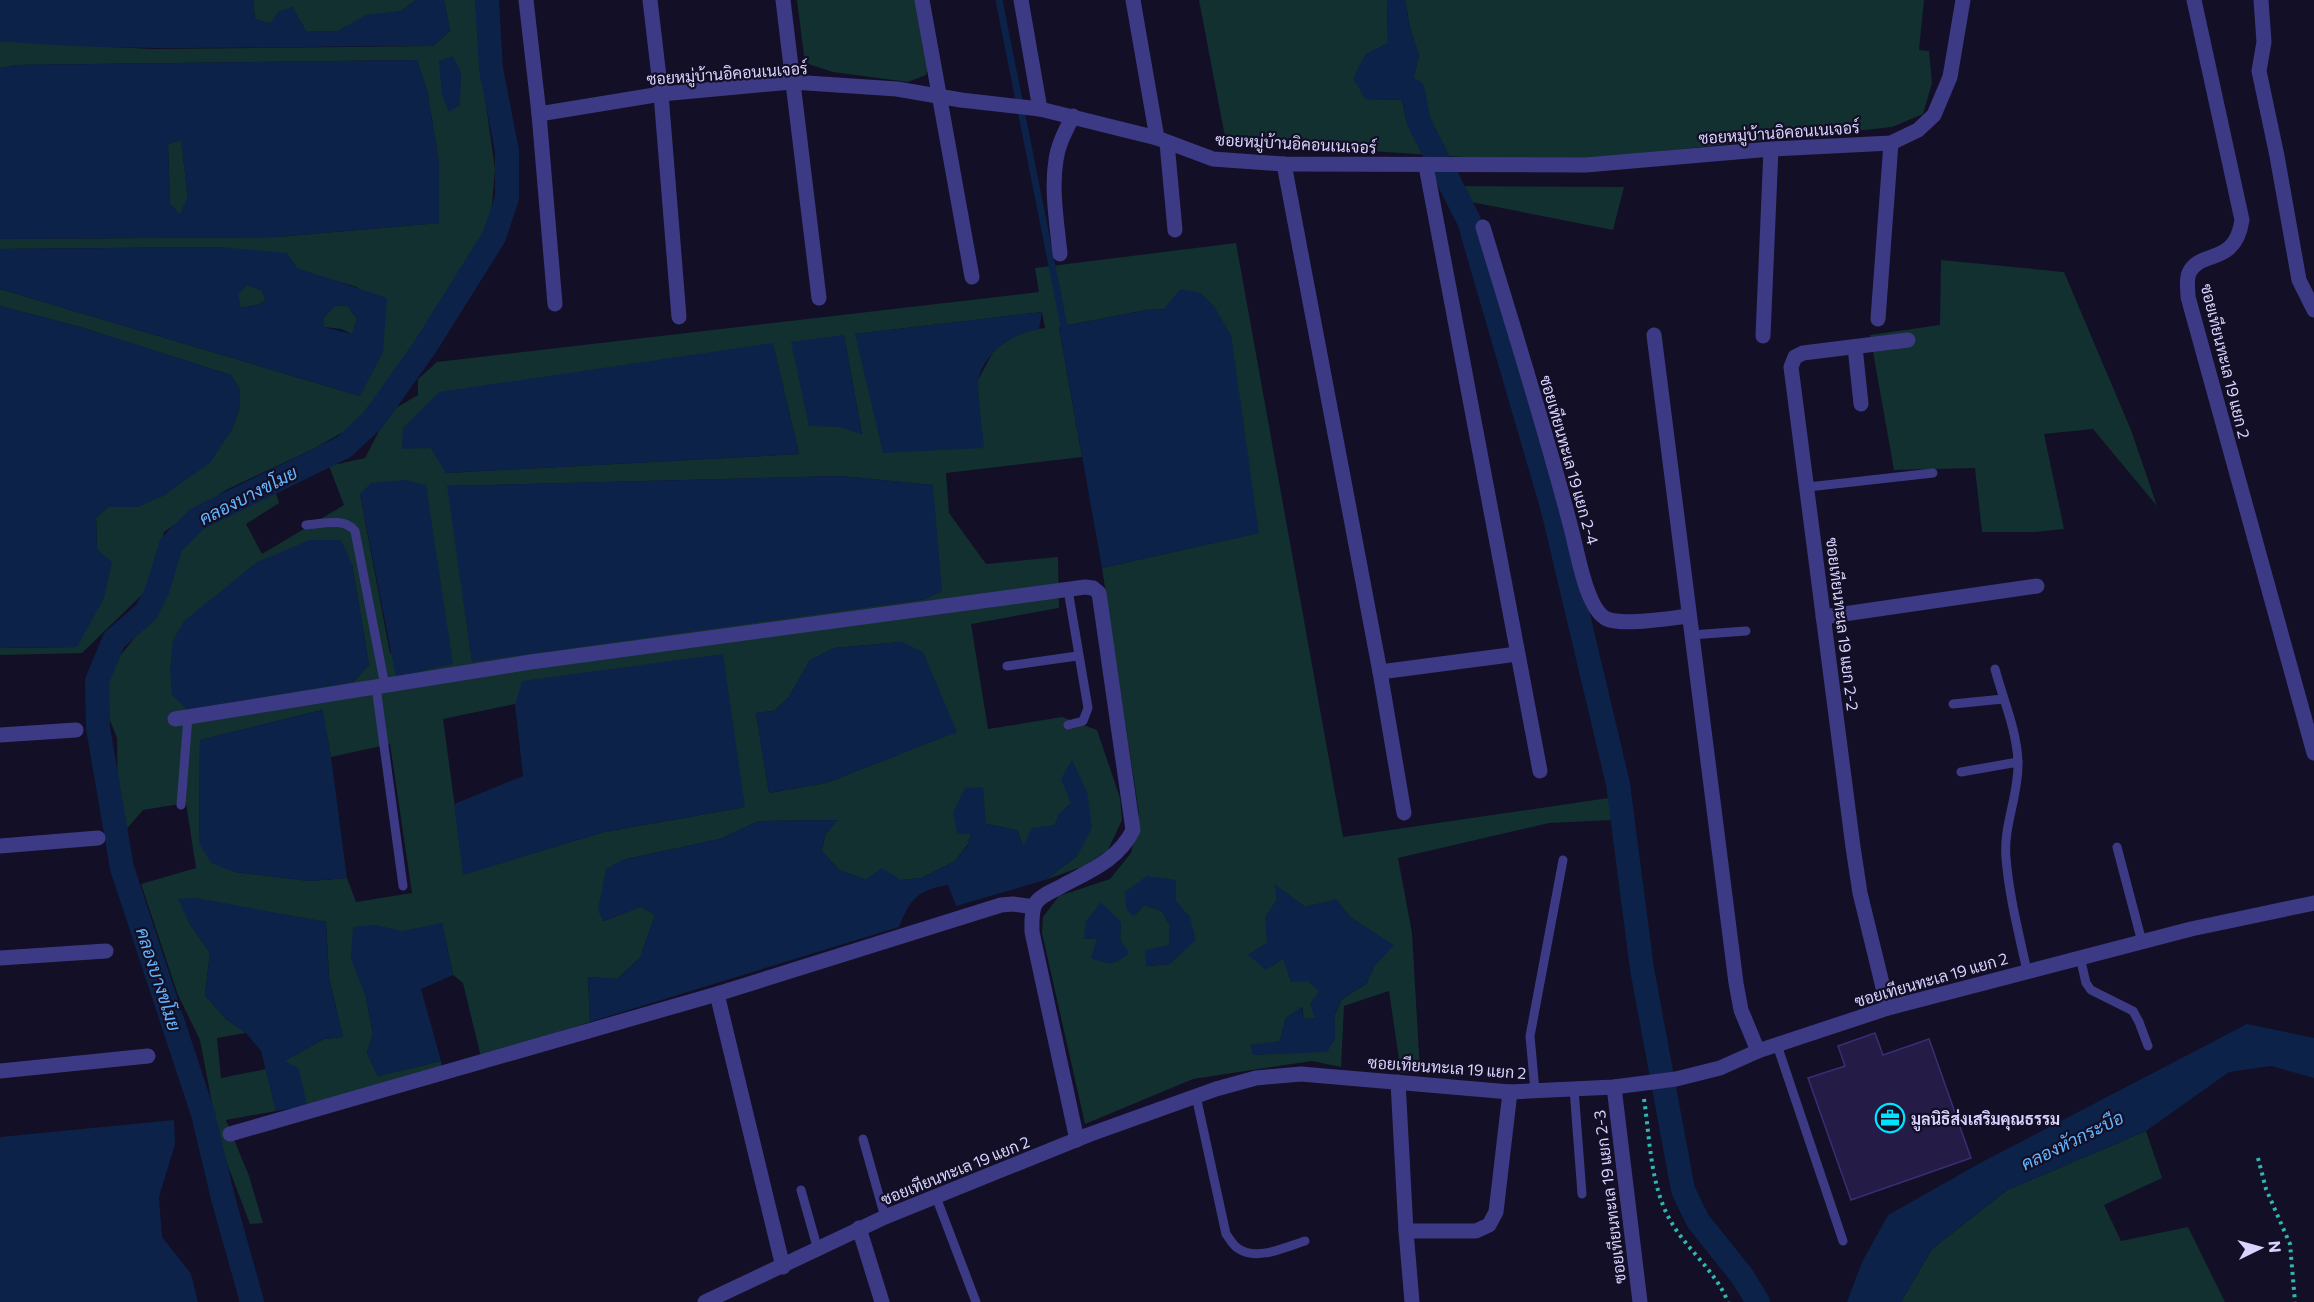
<svg xmlns="http://www.w3.org/2000/svg" width="2314" height="1302" viewBox="0 0 2314 1302" font-family="Commissioner,Sarabun,sans-serif">
	<style>
		.green { fill: #12302f; fill-rule: evenodd }
		.water { fill: #0c2248; fill-rule: evenodd }
		.lines { fill: none; stroke-linecap: round; stroke-linejoin: round }
		.stream { stroke: #0c2248; stroke-width: 7 }
		.canal { stroke: #0c2248; stroke-width: 24 }
		.building { fill: #241b47; stroke: #3b2d73; stroke-width: 1.5 }
		.path { stroke: #2fb8b0; stroke-width: 4; stroke-dasharray: 3 4.5; stroke-linecap: butt }
		.service { stroke: #3d3a85; stroke-width: 9 }
		.minor { stroke: #3d3a85; stroke-width: 15 }
		.labels { text-anchor: middle; dominant-baseline: central; stroke-width: 4.5; stroke-linejoin: round; paint-order: stroke }
		.street-label { font-size: 16px; fill: #d9d4ff; stroke: #130f26 }
		.poi-label { font-size: 16px; font-weight: bold; fill: #d9d4ff; stroke: #130f26; text-anchor: start }
		.water-label { font-size: 18px; font-style: italic; fill: #62b6ff; stroke: #130f26 }
	</style>
	<rect width="100%" height="100%" fill="#130f26"/>
	<g class="green">
		<polygon points="253,0 416,0 401,11 366,16 338,31 306,31 292,7 271,24 255,19"/>
		<polygon points="444,0 475,0 479,55 495,169 491,216 482,243 383,389 352,427 315,448 226,490 164,532 150,587 82,653 0,655 0,648 77,647 97,549 96,518 108,507 137,507 231,431 240,407 240,390 231,375 80,327 0,306 0,289 360,396 357,287 219,247 0,249 0,239 277,237 439,223 439,162 427,90 417,60 16,65 0,68 0,41 151,49 433,46 450,31"/>
		<polygon points="797,0 917,0 928,65 926,75 908,82 833,72 805,63"/>
		<polygon points="1199,0 1387,0 1388,43 1365,55 1365,99 1402,100 1407,123 1419,122 1413,80 1419,55 1410,28 1405,0 1924,0 1919,50 1929,51 1932,83 1923,114 1892,127 1587,159 1493,159 1354,150 1225,137"/>
		<polygon points="181,140 188,197 180,215 170,204 168,144"/>
		<polygon points="1454,186 1624,187 1613,230 1456,199"/>
		<path d="M 1236,243 L 1343,837 L 1615,797 L 1612,820 L 1549,823 L 1398,858 L 1412,933 L 1420,1071 L 1401,1073 L 1389,991 L 1344,1006 L 1341,1067 L 1312,1061 L 1193,1079 L 1085,1124 L 1042,933 L 1043,917 L 1059,896 L 1110,879 L 1131,853 L 1139,814 L 1102,568 L 1258,533 L 1164,309 L 1146,310 L 1059,327 L 1082,457 L 946,473 L 949,513 L 986,564 L 1058,557 L 1059,608 L 971,624 L 988,729 L 1062,717 L 1097,730 L 1120,798 L 1122,820 L 1108,850 L 1084,866 L 1045,880 L 1077,856 L 1071,803 L 1059,814 L 1055,825 L 1023,846 L 1017,830 L 986,824 L 971,834 L 968,844 L 955,861 L 922,878 L 901,880 L 866,880 L 839,870 L 822,851 L 825,835 L 837,820 L 759,821 L 720,839 L 622,860 L 604,921 L 642,906 L 655,915 L 640,958 L 617,979 L 588,977 L 590,1022 L 481,1057 L 463,983 L 453,975 L 442,923 L 402,932 L 374,925 L 366,998 L 373,1034 L 367,1053 L 378,1076 L 441,1061 L 442,1069 L 307,1106 L 284,1061 L 324,1039 L 343,1037 L 329,978 L 326,922 L 280,914 L 189,923 L 210,953 L 205,995 L 225,1018 L 246,1033 L 217,1038 L 221,1078 L 266,1069 L 276,1111 L 226,1120 L 249,1176 L 263,1223 L 250,1224 L 220,1145 L 200,1040 L 178,995 L 141,884 L 196,868 L 186,803 L 143,810 L 124,832 L 118,807 L 117,738 L 107,713 L 105,683 L 115,662 L 153,615 L 170,575 L 179,546 L 218,515 L 275,490 L 279,503 L 246,524 L 262,554 L 344,505 L 329,466 L 365,458 L 389,412 L 418,395 L 418,379 L 437,362 L 1039,292 L 1035,268 ZM 1042,312 L 1045,328 L 1021,332 L 994,350 L 979,378 L 855,334 ZM 844,336 L 862,434 L 841,427 ZM 773,344 L 799,454 L 447,473 L 431,448 ZM 841,476 L 933,485 L 926,599 L 472,661 L 448,486 ZM 360,494 L 453,664 L 390,653 ZM 352,564 L 369,665 L 353,682 ZM 902,642 L 956,732 L 826,783 L 769,793 L 756,713 L 774,711 L 789,697 L 810,660 L 834,648 ZM 515,704 L 745,807 L 604,832 L 464,874 L 443,719 ZM 322,710 L 331,757 L 390,744 L 412,893 L 356,902 L 347,878 L 309,881 L 235,872 L 199,843 L 200,740 ZM 1147,876 L 1190,917 L 1170,964 L 1146,966 L 1169,945 L 1169,924 L 1162,911 L 1144,905 L 1134,916 ZM 1275,885 L 1305,907 L 1336,900 L 1351,918 L 1393,945 L 1375,965 L 1366,984 L 1342,999 L 1335,1014 L 1335,1039 L 1287,1052 L 1253,1055 L 1280,1041 L 1286,1018 L 1302,1007 L 1304,1019 L 1316,1018 L 1320,991 L 1283,959 L 1249,955 L 1267,943 L 1277,899 ZM 1121,922 L 1120,939 L 1128,953 C 1113,966 1110,964 1092,958 L 1098,938 L 1084,939 Z"/>
		<polygon points="1941,260 2064,272 2131,430 2157,506 2093,429 2044,434 2064,529 2035,532 1982,532 1975,468 1894,470 1870,335 1940,325"/>
		<polygon points="248,285 262,290 266,300 258,305 240,308 238,293"/>
		<polygon points="347,305 357,319 352,334 341,329 324,327 324,317 335,306"/>
		<polygon points="2146,1131 2162,1178 2104,1205 2121,1241 2188,1227 2225,1302 1901,1302 1932,1249 2007,1190"/>
	</g>
	<g class="water">
		<path d="M 0,0 L 253,0 L 255,19 L 270,24 L 278,12 L 292,7 L 306,31 L 338,31 L 366,15 L 401,11 L 416,0 L 444,0 L 450,31 L 433,46 C 289,45 144,54 0,41 Z"/>
		<polygon points="1387,0 1405,0 1410,28 1419,55 1413,80 1419,122 1407,124 1402,100 1365,99 1353,78 1365,55 1388,43"/>
		<polygon points="453,56 461,73 460,105 449,112 442,95 439,61"/>
		<path d="M 417,60 L 427,90 L 439,162 L 439,223 L 277,237 L 0,239 L 0,68 L 16,65 ZM 181,140 L 188,197 L 180,214 L 170,204 L 168,144 Z"/>
		<path d="M 219,247 L 287,253 L 297,268 L 387,298 L 383,352 L 360,396 L 0,289 L 0,249 ZM 248,285 L 262,290 L 266,300 L 258,305 L 241,308 L 238,294 ZM 347,305 L 357,319 L 352,334 L 324,327 L 324,317 L 335,306 Z"/>
		<polygon points="1180,289 1201,293 1214,306 1231,335 1259,533 1102,568 1059,327 1146,310 1164,309"/>
		<polygon points="0,306 80,327 231,375 240,390 240,407 231,431 210,463 163,496 137,507 108,507 96,518 97,549 112,562 104,598 77,647 0,648"/>
		<path d="M 1042,312 L 1039,329 C 1013,334 988,349 979,376 C 976,386 983,434 984,448 L 883,453 L 855,334 Z"/>
		<polygon points="844,335 862,435 841,427 809,426 791,342"/>
		<polygon points="773,343 799,454 446,473 431,448 402,449 403,428 439,392"/>
		<polygon points="841,476 933,485 942,591 926,599 472,662 447,486"/>
		<polygon points="404,480 426,485 453,664 396,677 360,494 371,483"/>
		<polygon points="310,540 341,540 352,564 369,665 353,682 187,710 172,695 170,670 173,640 184,621 257,562"/>
		<polygon points="902,642 923,652 957,732 826,783 769,793 756,713 774,711 789,697 810,660 834,648"/>
		<polygon points="723,654 745,807 604,832 463,875 454,804 523,776 515,705 522,681"/>
		<polygon points="323,710 331,757 347,878 309,881 235,872 211,863 199,843 200,740"/>
		<path d="M 1072,760 L 1087,792 L 1092,828 L 1077,856 L 1045,880 L 956,906 L 948,885 C 918,890 910,899 899,927 L 590,1022 L 588,977 L 617,979 L 640,958 L 655,915 L 641,907 L 603,921 L 598,910 L 606,869 L 622,860 L 720,839 L 759,821 L 838,820 L 825,835 L 822,851 L 839,870 L 866,879 L 882,868 L 901,880 L 922,878 L 955,861 L 968,845 L 971,834 L 957,834 L 953,812 L 965,788 L 983,787 L 986,824 L 1017,830 L 1023,846 L 1032,828 L 1055,825 L 1059,814 L 1071,803 L 1061,779 Z"/>
		<polygon points="1147,876 1176,880 1176,901 1190,917 1196,940 1170,964 1146,966 1145,950 1169,945 1169,924 1162,911 1144,905 1134,917 1126,908 1125,892"/>
		<polygon points="1274,884 1305,907 1336,899 1351,918 1394,945 1375,965 1366,984 1342,999 1335,1014 1335,1039 1327,1052 1253,1055 1250,1045 1280,1041 1286,1018 1301,1007 1304,1019 1315,1018 1310,1004 1319,991 1308,981 1291,982 1283,959 1266,970 1248,955 1267,943 1265,917 1277,899"/>
		<polygon points="196,898 326,922 329,978 343,1037 324,1039 285,1061 299,1069 307,1106 276,1111 261,1051 246,1033 225,1018 205,995 210,953 189,923 178,899"/>
		<path d="M 1101,902 L 1121,922 L 1120,939 L 1129,953 C 1113,966 1110,964 1091,958 L 1097,938 L 1084,939 L 1086,921 Z"/>
		<polygon points="442,923 453,975 421,989 441,1061 378,1076 367,1053 373,1034 366,998 351,958 353,927 374,925 402,931"/>
		<polygon points="2247,1024 2314,1038 2314,1078 2271,1066 2229,1072 2146,1131 2007,1190 1932,1249 1901,1302 1847,1302 1862,1262 1888,1215 1982,1162"/>
		<polygon points="174,1120 175,1144 159,1197 162,1237 191,1274 198,1302 0,1302 0,1137"/>
	</g>
	<g class="lines">
		<polyline class="stream" points="999,0 1064,326"/>
		<g class="canal">
			<polyline points="1413,91 1419,122 1469,221 1553,510 1618,784 1642,969 1683,1190 1698,1221 1742,1276 1758,1302"/>
			<polyline points="252,1302 223,1198 203,1114 122,868 98,728 97,681 114,640 146,612 157,591 171,545 197,519 344,447 373,420 425,347 494,237 507,198 507,151 491,69 487,0"/>
		</g>
	</g>
	<polygon class="building" points="1875,1033 1883,1055 1929,1039 1971,1158 1851,1200 1808,1078 1845,1066 1838,1046"/>
	<g class="lines">
		<g class="path">
			<path d="M 1644,1099 C 1650,1139 1650,1184 1670,1220 C 1686,1249 1715,1270 1728,1302"/>
			<polyline points="2258,1158 2266,1189 2290,1244 2295,1302"/>
		</g>
		<g class="service">
			<polyline points="1808,487 1933,473"/>
			<path d="M 306,525 C 322,524 344,517 355,531 L 385,686"/>
			<polyline points="1068,590 1088,708 1083,721 1068,725"/>
			<polyline points="1691,635 1746,631"/>
			<polyline points="1007,666 1077,656"/>
			<path d="M 1995,669 C 2003,699 2017,731 2018,762 C 2019,795 2003,826 2006,858 C 2009,896 2019,934 2027,971"/>
			<polyline points="376,687 403,886"/>
			<polyline points="1953,704 2003,699"/>
			<polyline points="1961,772 2018,762"/>
			<polyline points="181,805 188,717"/>
			<polyline points="2117,847 2142,942"/>
			<polyline points="2080,957 2086,983 2091,990 2133,1011 2139,1022 2148,1046"/>
			<polyline points="1777,1045 1843,1241"/>
			<polyline points="1574,1089 1582,1194"/>
			<polyline points="1535,1091 1530,1036 1563,860"/>
			<path d="M 1196,1096 L 1226,1234 C 1230,1239 1233,1246 1239,1249 C 1257,1261 1286,1247 1305,1241"/>
			<polyline points="863,1139 885,1217"/>
			<polyline points="801,1190 818,1250"/>
			<polyline points="936,1197 976,1302"/>
		</g>
		<g class="minor">
			<polyline points="526,0 539,114 555,304"/>
			<polyline points="650,0 661,94 679,317"/>
			<polyline points="783,0 819,298"/>
			<polyline points="922,0 972,277"/>
			<polyline points="1021,0 1040,109"/>
			<polyline points="1133,0 1157,138"/>
			<path d="M 2194,0 L 2242,220 C 2235,267 2200,249 2189,273 C 2186,280 2188,289 2188,297 L 2314,753"/>
			<polyline points="2261,0 2264,42 2259,71 2277,156 2299,280 2314,310"/>
			<polyline points="539,114 661,94 792,82 897,89 961,100 1040,109 1157,138 1213,159 1284,164 1586,165 1771,149 1891,143 1918,130 1934,115 1950,77 1963,0"/>
			<polyline points="1167,143 1175,230"/>
			<polyline points="1284,164 1380,672 1404,813"/>
			<polyline points="1426,166 1540,771"/>
			<path d="M 1483,227 C 1513,327 1545,427 1571,528 C 1577,549 1586,610 1607,619 C 1624,626 1670,618 1689,616"/>
			<path d="M 1060,254 C 1057,223 1051,190 1056,160 C 1058,144 1066,130 1073,116"/>
			<polyline points="1878,319 1891,143"/>
			<polyline points="1654,335 1736,983 1741,1010 1758,1051"/>
			<polyline points="1763,336 1771,149"/>
			<polyline points="1855,347 1861,404"/>
			<polyline points="1823,617 2037,586"/>
			<polyline points="1380,672 1517,654"/>
			<path d="M 175,719 L 531,662 L 1085,587 L 1093,588 L 1099,593 L 1133,830 C 1118,861 1087,872 1058,888 C 1050,892 1039,897 1035,904 C 1031,913 1032,923 1032,932 L 1077,1140"/>
			<polyline points="0,735 76,730"/>
			<polyline points="0,846 98,838"/>
			<polyline points="0,958 106,951"/>
			<polyline points="717,994 783,1267"/>
			<polyline points="1888,1008 1860,893 1853,847 1791,367 1795,357 1803,353 1908,340"/>
			<polyline points="0,1071 148,1056"/>
			<polyline points="1398,1082 1406,1231 1476,1231 1489,1225 1496,1212 1510,1092"/>
			<polyline points="1614,1087 1640,1302"/>
			<polyline points="230,1134 717,994 1001,905 1013,904 1034,907"/>
			<polyline points="859,1228 882,1302"/>
			<polyline points="1406,1231 1412,1302"/>
			<polyline points="705,1302 885,1217 1088,1135 1216,1089 1256,1078 1301,1074 1510,1092 1614,1087 1676,1079 1720,1068 1758,1051 1888,1008 2191,929 2314,903"/>
		</g>
	</g>
	<defs>
		<g id="office-ring" transform="scale(1.5)"><circle r="9.5" fill="#130f26" stroke="#00e5ff" stroke-width="1.5"/><path d="M-6-3h4V-5.5h4V-3h4V5H-6ZM-1-4.5V-3h2v-1.5ZM-6 0V1H6V0Z" fill="#00e5ff"/></g>
	</defs>
	<g fill-rule="evenodd">
		<use href="#office-ring" x="1890" y="1118"/>
	</g>
	<g class="labels">
		<g class="street-label">
			<text transform="translate(727 73) rotate(-4)">ซอยหมู่บ้านอิคอนเนเจอร์</text>
			<text transform="translate(1779 132) rotate(-4)">ซอยหมู่บ้านอิคอนเนเจอร์</text>
			<text transform="translate(1296 143) rotate(3)">ซอยหมู่บ้านอิคอนเนเจอร์</text>
			<text transform="translate(2226 361) rotate(76)">ซอยเทียนทะเล 19 แยก 2</text>
			<text transform="translate(1570 460) rotate(74)">ซอยเทียนทะเล 19 แยก 2-4</text>
			<text transform="translate(1843 624) rotate(83)">ซอยเทียนทะเล 19 แยก 2-2</text>
			<text transform="translate(1931 979) rotate(-16)">ซอยเทียนทะเล 19 แยก 2</text>
			<text transform="translate(1447 1067) rotate(4)">ซอยเทียนทะเล 19 แยก 2</text>
			<text transform="translate(955 1170) rotate(-22)">ซอยเทียนทะเล 19 แยก 2</text>
			<text transform="translate(1609 1197) rotate(-97)">ซอยเทียนทะเล 19 แยก 2-3</text>
		</g>
		<g class="poi-label">
			<text x="1911" y="1118">มูลนิธิส่งเสริมคุณธรรม</text>
		</g>
		<g class="water-label">
			<text transform="translate(248 495) rotate(-27)">คลองบางขโมย</text>
			<text transform="translate(159 979) rotate(72)">คลองบางขโมย</text>
			<text transform="translate(2072 1140) rotate(-26)">คลองหัวกระบือ</text>
		</g>
	</g>
	<g transform="translate(2260 1248) rotate(85)" stroke="#130f26" stroke-width="4.5" paint-order="stroke">
	<path d="M0-4.5L10 22L0 15L-10 22Z" fill="#d9d4ff"/>
	<text y="-9" font-size="16" font-weight="bold" text-anchor="middle" fill="#d9d4ff">N</text>
	</g>
</svg>
